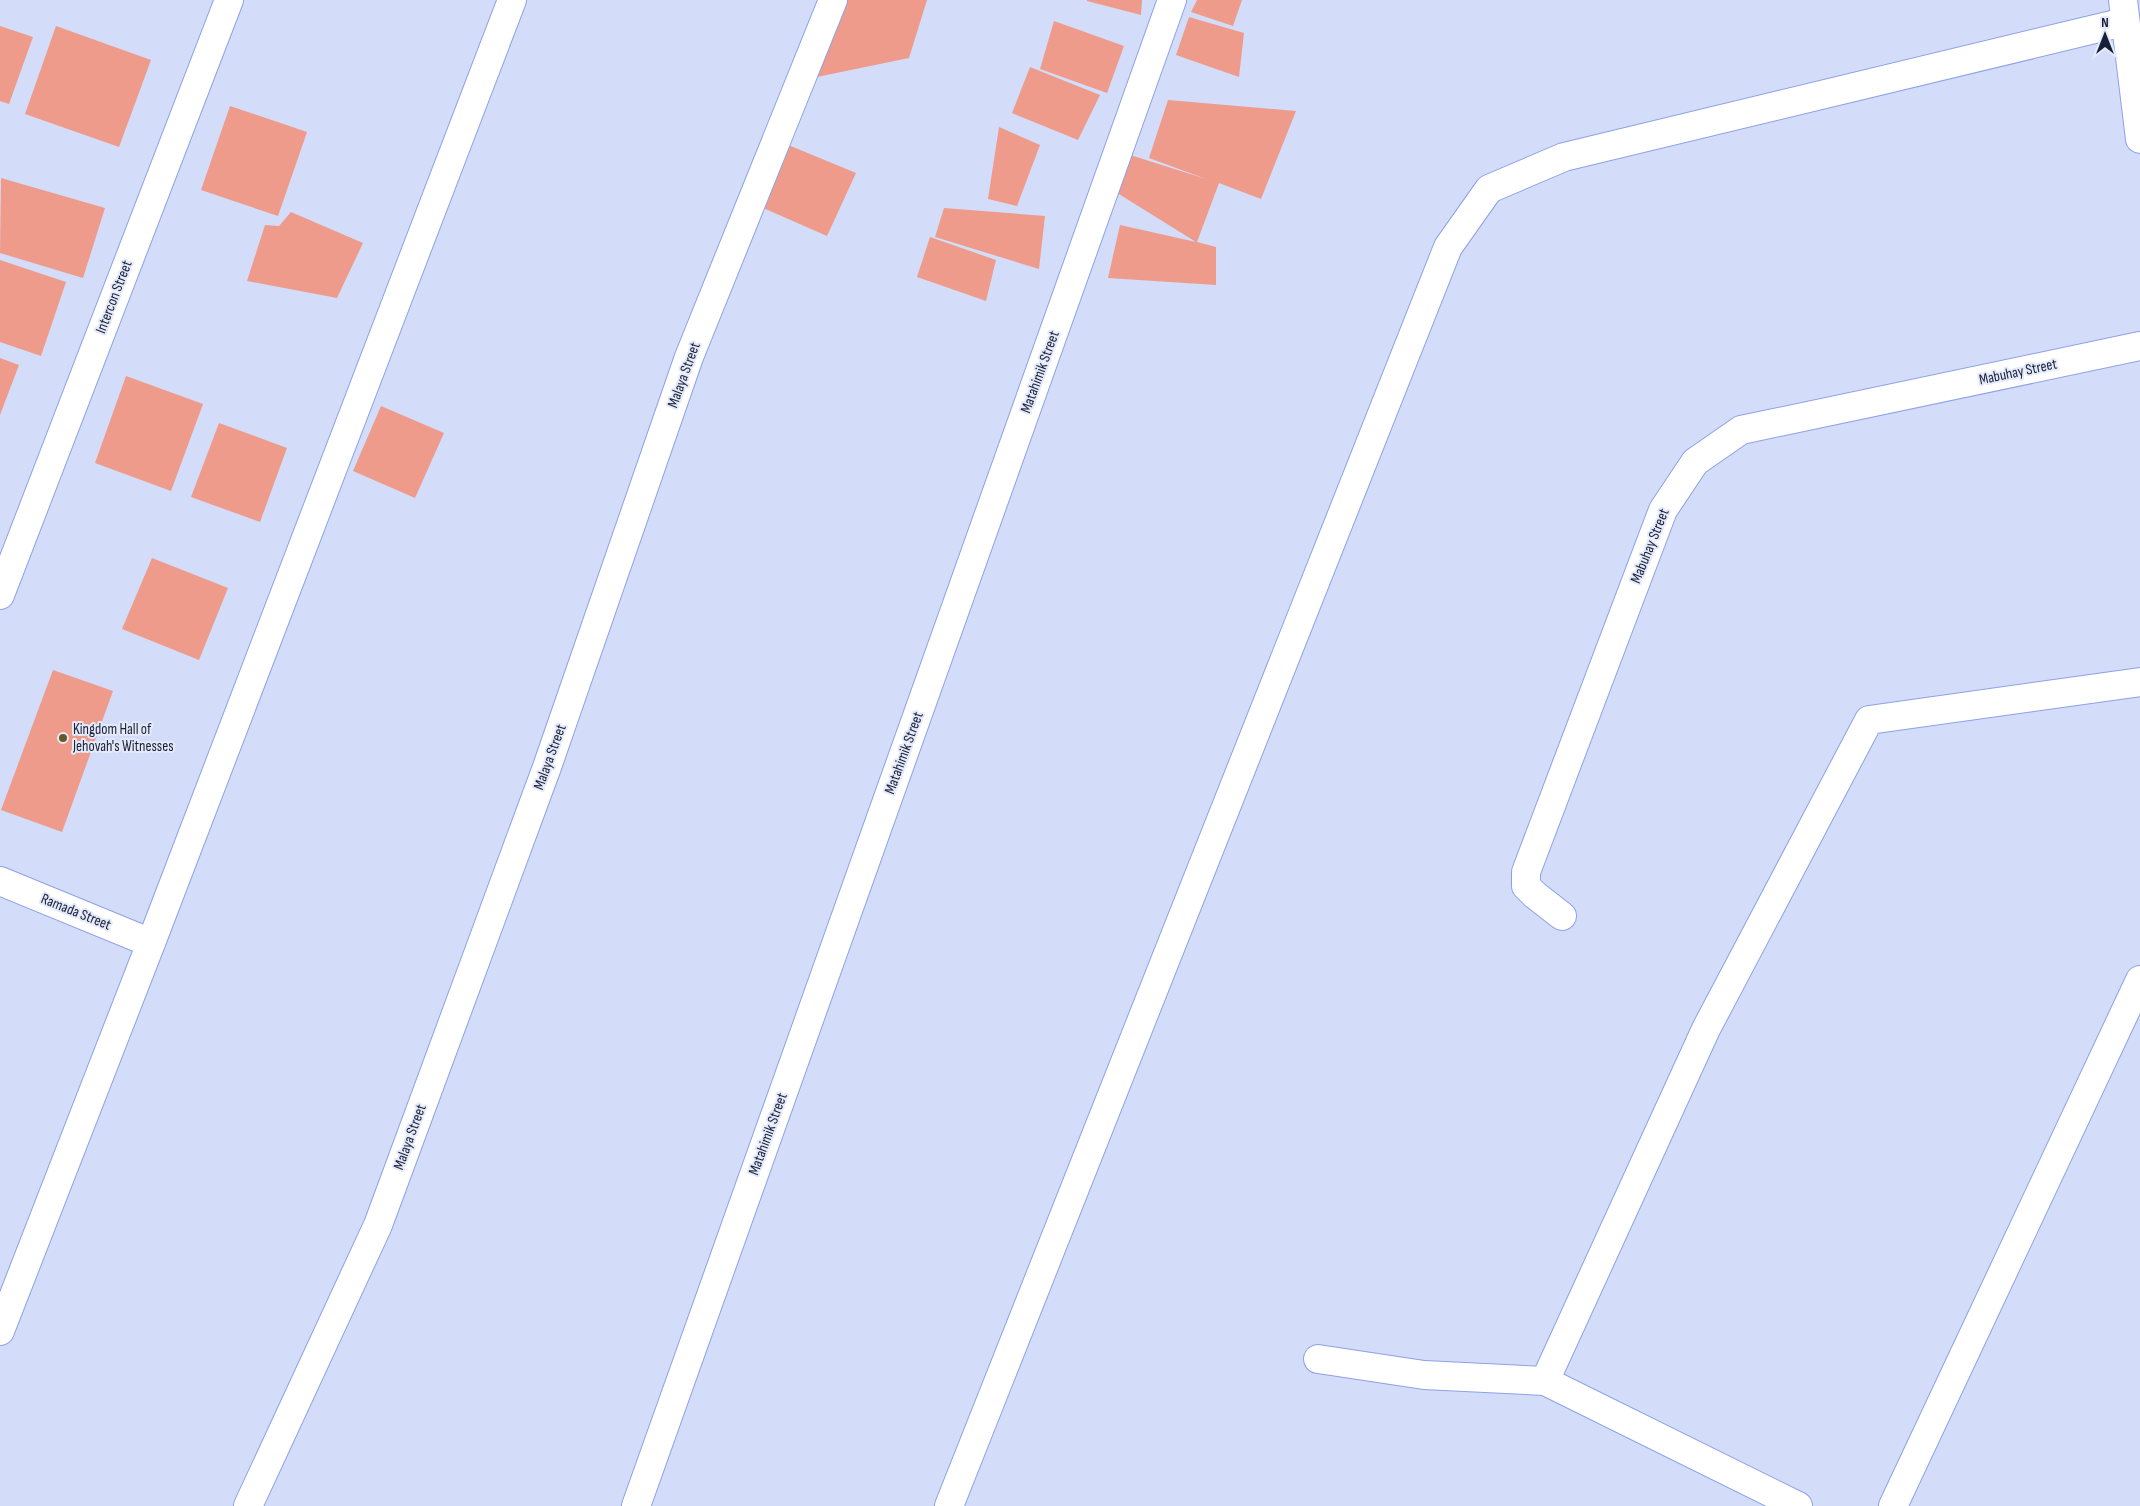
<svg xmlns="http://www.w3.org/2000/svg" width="2140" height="1506" viewBox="0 0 2140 1506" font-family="'Sofia Sans Condensed',sans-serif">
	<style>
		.building { fill: #ee9b8c }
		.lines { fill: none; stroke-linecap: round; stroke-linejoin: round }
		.minor-casing { stroke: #8da2e6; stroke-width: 30 }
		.minor { stroke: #fff; stroke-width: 28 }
		.poi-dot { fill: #695826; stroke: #e5eaf9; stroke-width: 2 }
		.labels { text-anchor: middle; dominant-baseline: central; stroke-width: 4; stroke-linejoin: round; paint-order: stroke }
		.street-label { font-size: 15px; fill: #181f39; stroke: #e5eaf9 }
		.poi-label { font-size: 15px; fill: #181f39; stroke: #e5eaf9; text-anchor: start }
	</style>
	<rect width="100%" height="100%" fill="#d3dcf9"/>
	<g class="building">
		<polygon points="839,0 927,0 909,58 807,79"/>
		<polygon points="1142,0 1141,15 1087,1 1087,0"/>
		<polygon points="1197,0 1242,0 1233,26 1191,12"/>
		<polygon points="1189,17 1244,33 1239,77 1176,55"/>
		<polygon points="1054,21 1124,46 1107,93 1040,69"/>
		<polygon points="0,26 33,37 9,104 0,101"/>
		<polygon points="56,26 151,60 119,147 25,114"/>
		<polygon points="1030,67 1100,95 1078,140 1012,113"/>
		<polygon points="1168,100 1296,111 1261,199 1219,183 1197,242 1216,247 1216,285 1108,278 1120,225 1196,242 1114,191 1124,153 1206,179 1149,158"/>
		<polygon points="230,106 307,132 278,216 201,190"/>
		<polygon points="999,127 1040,145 1017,206 988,199"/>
		<polygon points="781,142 856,173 827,236 756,205"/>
		<polygon points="1,178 105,208 83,278 0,253"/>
		<polygon points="944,208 1045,216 1039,269 935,237"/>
		<polygon points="291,212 363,243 337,298 247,281 265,225 279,226"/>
		<polygon points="930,237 996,260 986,301 917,277"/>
		<polygon points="0,260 66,282 41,356 0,342"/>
		<polygon points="0,358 19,365 0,415"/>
		<polygon points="126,376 203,404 171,491 95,463"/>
		<polygon points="381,406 444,433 415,498 353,471"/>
		<polygon points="219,423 287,448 260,522 191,497"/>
		<polygon points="152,558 228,588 199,660 122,629"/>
		<polygon points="53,670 113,691 62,832 1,810"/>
	</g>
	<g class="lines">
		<g class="minor-casing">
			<g id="minor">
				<polyline points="2123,0 2140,139"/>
				<polyline points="0,595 229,0"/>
				<polyline points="0,881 151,943"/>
				<polyline points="1562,916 1535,895 1526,886 1526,872 1663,510 1695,462 1741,430 2140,346"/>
				<polyline points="0,1331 151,943 512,0"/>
				<polyline points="1318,1359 1424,1375 1545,1381 1798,1506"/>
				<polyline points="1545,1381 1706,1029 1869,720 2140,682"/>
				<polyline points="248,1506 378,1225 547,767 689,357 833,0"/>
				<polyline points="636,1506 1172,0"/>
				<polyline points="949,1506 1448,247 1489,189 1564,157 2124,22"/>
				<polyline points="1893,1506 2140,980"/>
			</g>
		</g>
		<use href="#minor" class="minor"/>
	</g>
	<circle class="poi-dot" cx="63" cy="738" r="5"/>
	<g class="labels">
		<g class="street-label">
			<text transform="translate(114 297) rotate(-69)">Intercon Street</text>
			<text transform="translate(1040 372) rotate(-70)">Matahimik Street</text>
			<text transform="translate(2018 372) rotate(-12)">Mabuhay Street</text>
			<text transform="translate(684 375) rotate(-70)">Malaya Street</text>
			<text transform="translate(1650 546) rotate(-68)">Mabuhay Street</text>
			<text transform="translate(904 753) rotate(-70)">Matahimik Street</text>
			<text transform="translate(550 757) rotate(-70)">Malaya Street</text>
			<text transform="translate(76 912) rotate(22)">Ramada Street</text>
			<text transform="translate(768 1134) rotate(-70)">Matahimik Street</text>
			<text transform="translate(410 1137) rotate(-70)">Malaya Street</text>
		</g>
		<g class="poi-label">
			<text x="73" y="729">Kingdom Hall of<tspan x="73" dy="17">Jehovah's Witnesses</tspan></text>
		</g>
	</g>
	<g transform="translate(2105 35)" stroke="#e5eaf9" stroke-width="4" paint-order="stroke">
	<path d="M0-4L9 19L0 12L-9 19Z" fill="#181f39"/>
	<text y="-8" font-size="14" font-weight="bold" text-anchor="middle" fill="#181f39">N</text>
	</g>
</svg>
